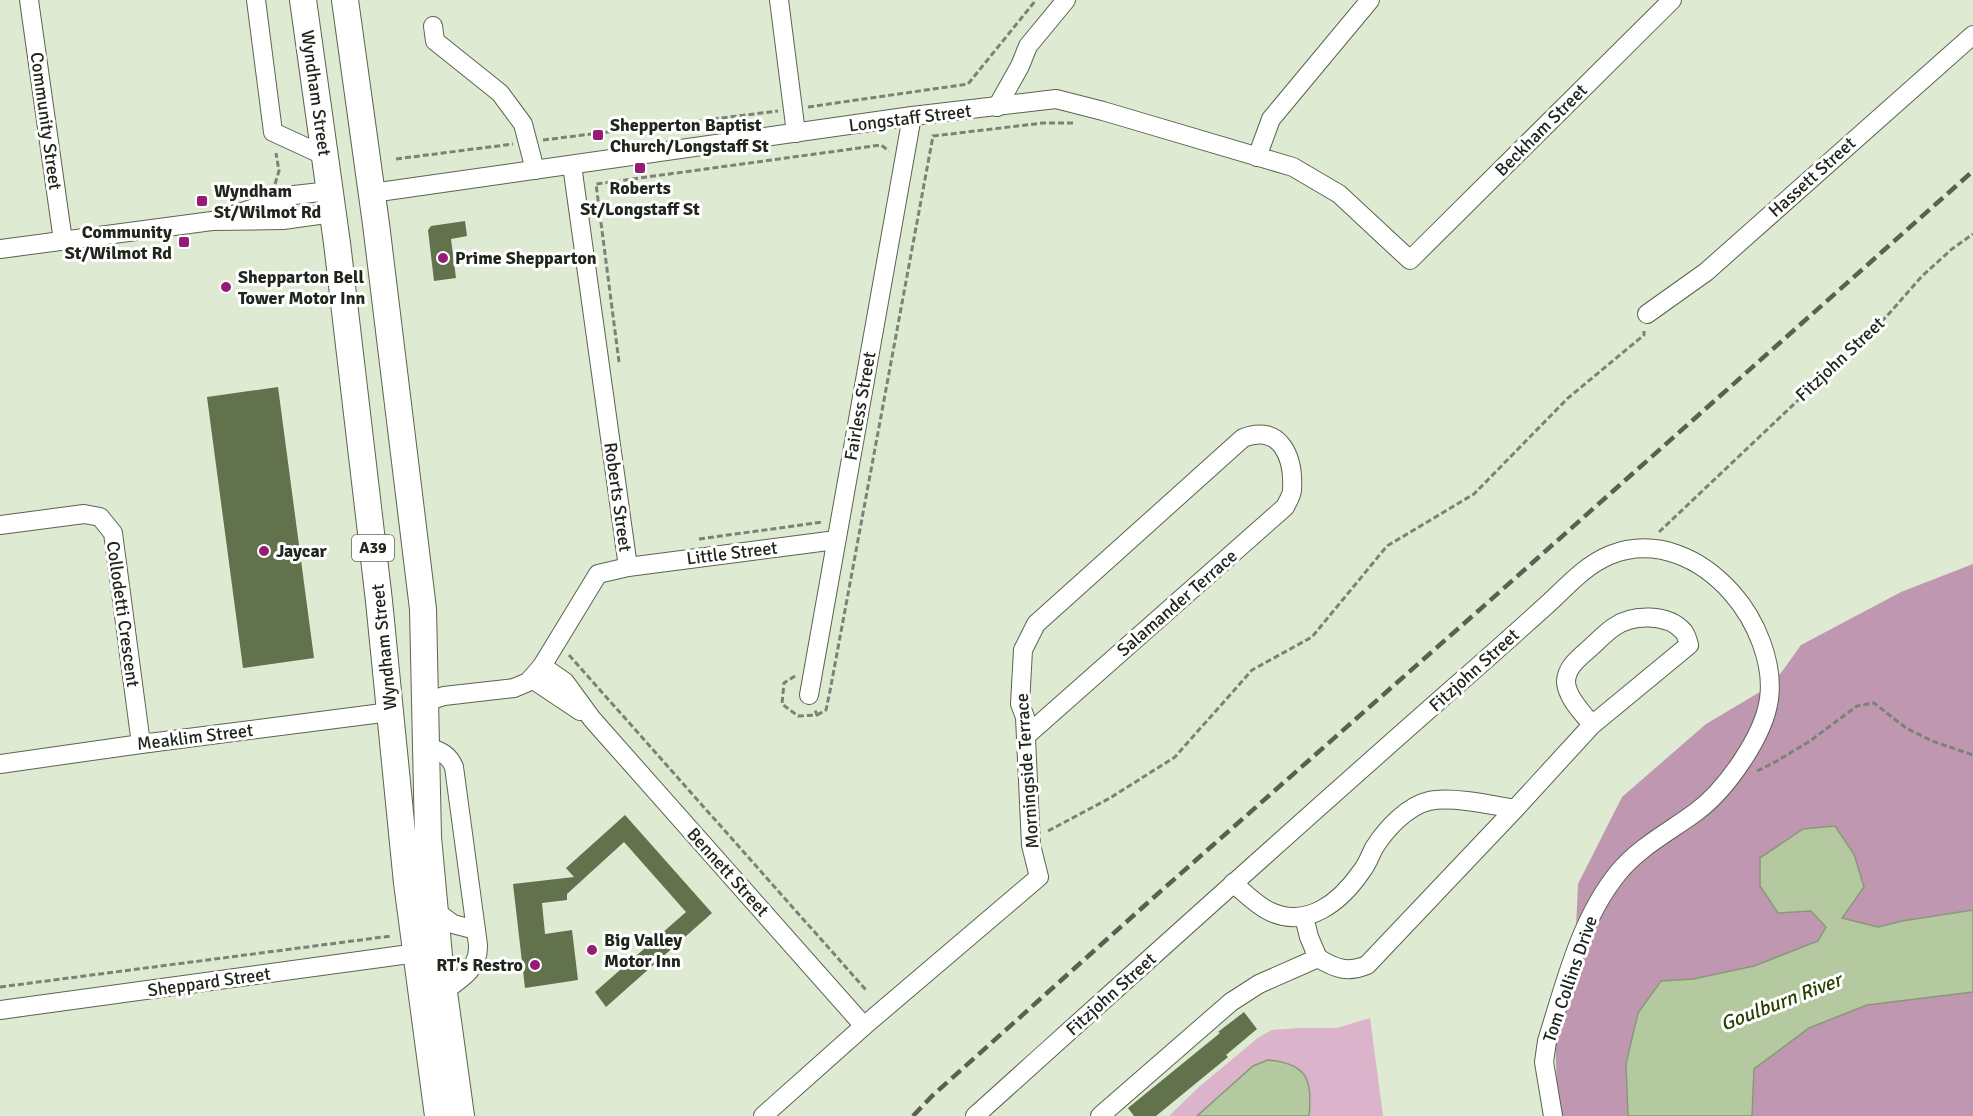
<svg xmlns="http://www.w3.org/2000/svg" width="1973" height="1116" viewBox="0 0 1973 1116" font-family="Signika,sans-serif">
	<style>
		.green { fill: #dbb3cb }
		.forest { fill: #c097b0 }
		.water { fill: #b5c9a0; stroke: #899879; stroke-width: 1.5 }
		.building { fill: #61724d }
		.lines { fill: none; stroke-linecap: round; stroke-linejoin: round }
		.minor-casing { stroke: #5a644f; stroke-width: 20 }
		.highway-casing { stroke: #5a644f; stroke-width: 28 }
		.path { stroke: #7b8474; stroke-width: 3; stroke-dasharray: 6 3; stroke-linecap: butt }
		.minor { stroke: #fff; stroke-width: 18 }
		.highway { stroke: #fff; stroke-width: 26 }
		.rail { stroke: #5a6153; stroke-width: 4.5; stroke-dasharray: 12 6; stroke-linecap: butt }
		.poi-dot { fill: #961b75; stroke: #fff; stroke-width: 2 }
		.labels { text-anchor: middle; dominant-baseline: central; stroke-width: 6; stroke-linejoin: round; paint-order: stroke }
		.shield { fill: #fff; stroke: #646761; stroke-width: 1.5 }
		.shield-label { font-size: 16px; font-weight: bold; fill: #21261d }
		.street-label { font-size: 18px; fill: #21261d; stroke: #fff }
		.poi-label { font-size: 18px; font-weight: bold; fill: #21261d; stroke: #fff; text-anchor: start }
		.water-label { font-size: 20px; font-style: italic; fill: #293f00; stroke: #fff }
	</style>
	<rect width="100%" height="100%" fill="#deead2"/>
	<polygon class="green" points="1370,1018 1383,1116 1309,1116 1311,1097 1253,1066 1197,1116 1169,1116 1199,1087 1259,1037 1272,1030 1299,1028 1337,1028"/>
	<g class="forest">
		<polygon points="1973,564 1973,910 1902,921 1878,927 1841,918 1864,887 1778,913 1811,911 1826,927 1818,941 1754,966 1693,979 1660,981 1638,1014 1626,1064 1628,1116 1558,1116 1555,1036 1580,969 1576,929 1578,884 1622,797 1706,724 1765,689 1781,673 1801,645 1901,592"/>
		<polygon points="1963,992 1973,992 1973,1116 1752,1116 1754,1069 1809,1028 1867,1005"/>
	</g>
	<g class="water">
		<polygon points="1835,826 1854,854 1864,887 1842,918 1878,927 1902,921 1973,910 1973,992 1867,1005 1809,1028 1754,1069 1752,1116 1628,1116 1626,1064 1638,1013 1661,981 1693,979 1754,966 1818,941 1826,927 1811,911 1778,913 1760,886 1760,858 1803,829"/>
		<path d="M 1268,1060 C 1307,1063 1313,1080 1309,1116 L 1197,1116 L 1253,1066 Z"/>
	</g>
	<g class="building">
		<polygon points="465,221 467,236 451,239 456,278 434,281 428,230 431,226"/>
		<polygon points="278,387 314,658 243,668 207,397"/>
		<polygon points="625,815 712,913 606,1007 595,992 686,912 624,842 567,894 567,900 542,903 545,934 572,930 578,980 525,988 513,884 574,877 566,868"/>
		<polygon points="1244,1012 1257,1029 1226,1055 1228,1057 1156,1116 1134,1116 1128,1108 1220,1033 1218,1032"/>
	</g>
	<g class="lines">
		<g class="minor-casing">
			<g id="minor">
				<polyline points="29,0 63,241"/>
				<polyline points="256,0 273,132 323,155"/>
				<polyline points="779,0 796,133"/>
				<polyline points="433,26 435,41 500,93 523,124 535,170"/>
				<polyline points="997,107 1020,66 1028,46 1066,0"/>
				<polyline points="1257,157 1271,119 1370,0"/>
				<polyline points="372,193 912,116 1056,99 1103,111 1293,167 1339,194 1410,260 1672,0"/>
				<polyline points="230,216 294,195 330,191"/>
				<polyline points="0,249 212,221 283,220 333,213"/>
				<polyline points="1647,314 1706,272 1973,35"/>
				<polyline points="0,525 84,514 100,517 113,533 141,744"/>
				<polyline points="628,567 836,540"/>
				<polyline points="542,666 565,682 592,719 864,1026"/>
				<polyline points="532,679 580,711"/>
				<polyline points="809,695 912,116"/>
				<polyline points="426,702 444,696 514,688 528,682 542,666 598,574 628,567 572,165"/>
				<path d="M 426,746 C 439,751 448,753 454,767 L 478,945 C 479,969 461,979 444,991"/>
				<polyline points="0,764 141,744 390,712"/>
				<path d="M 1233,883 C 1245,893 1256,905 1269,911 C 1307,930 1341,901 1361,872 C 1367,865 1370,856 1374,848 C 1386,829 1407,806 1429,801 C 1451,796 1493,805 1515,809"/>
				<polyline points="434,910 453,924 476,930"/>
				<polyline points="1304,917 1309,937 1318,958"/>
				<polyline points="0,1010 417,953"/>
				<path d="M 763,1116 L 864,1026 L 1039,877 L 1031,845 L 1025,717 L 1020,704 L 1023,650 L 1036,624 L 1243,438 C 1281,423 1294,458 1292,490 C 1292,495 1288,501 1285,507 L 1026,736"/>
				<path d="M 975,1116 C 1136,971 1296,826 1459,683 C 1490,656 1520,629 1550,602 C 1569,584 1586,565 1610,555 C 1656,537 1701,558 1732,593 C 1756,620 1774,663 1769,699 C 1764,736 1726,790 1696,812 C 1669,832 1639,847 1618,873 C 1580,920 1565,984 1547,1041 L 1544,1062 L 1553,1116"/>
				<path d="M 1100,1116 L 1231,1002 L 1259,984 L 1318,958 C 1336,969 1348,973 1367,965 L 1515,809 L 1592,725 L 1689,645 C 1688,641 1686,635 1684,632 C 1668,613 1632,614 1614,627 C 1605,633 1598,641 1590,648 C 1580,657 1566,667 1566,682 C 1567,698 1583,713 1592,725"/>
			</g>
		</g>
		<g class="highway-casing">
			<g id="highway">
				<polyline points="303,0 337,243 379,601 407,883 438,1116"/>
				<polyline points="345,0 376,224 423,609 428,837 439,956 461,1116"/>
			</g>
		</g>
		<g class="path">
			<polyline points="808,107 968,84 1036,0"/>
			<polyline points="543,140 778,111"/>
			<polyline points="396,159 513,144"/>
			<polyline points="275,184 279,171 276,153"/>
			<polyline points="619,362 596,184 881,145 889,151"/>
			<polyline points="1659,532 1887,316 1922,276 1952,249 1973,234"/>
			<polyline points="699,539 823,522"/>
			<polyline points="569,655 866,990"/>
			<polyline points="795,676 784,683 782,704 798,716 817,715 815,710"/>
			<polyline points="817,715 826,710 830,691 933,136 1043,123 1075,123"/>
			<polyline points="1757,771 1777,761 1810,741 1857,706 1874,703 1906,728 1932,741 1973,755"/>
			<polyline points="1048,831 1110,798 1175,757 1252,670 1312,637 1387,546 1474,494 1568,398 1644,335 1644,331"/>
			<polyline points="0,987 391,936"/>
		</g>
		<use href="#minor" class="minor"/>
		<use href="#highway" class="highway"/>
		<polyline class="rail" points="913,1116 932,1096 1153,898 1477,612 1973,171"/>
	</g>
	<g class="poi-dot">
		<rect x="592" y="129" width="12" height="12" rx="3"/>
		<rect x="634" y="162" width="12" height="12" rx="3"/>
		<rect x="196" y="195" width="12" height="12" rx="3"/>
		<rect x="178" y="236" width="12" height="12" rx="3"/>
		<circle cx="443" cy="258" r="6"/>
		<circle cx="226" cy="287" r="6"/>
		<circle cx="264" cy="551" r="6"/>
		<circle cx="592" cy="950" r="6"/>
		<circle cx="535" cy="965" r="6"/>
	</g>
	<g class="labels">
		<rect class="shield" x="352" y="535" width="42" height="26" rx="4.5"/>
		<g class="shield-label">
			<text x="373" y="548">A39</text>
		</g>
		<g class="street-label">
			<text transform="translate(316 93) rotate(82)">Wyndham Street</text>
			<text transform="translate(910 118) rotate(-7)">Longstaff Street</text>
			<text transform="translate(46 121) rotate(82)">Community Street</text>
			<text transform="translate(1541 130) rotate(-45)">Beckham Street</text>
			<text transform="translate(1812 177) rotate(-42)">Hassett Street</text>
			<text transform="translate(1840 359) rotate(-43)">Fitzjohn Street</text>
			<text transform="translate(860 406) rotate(-80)">Fairless Street</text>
			<text transform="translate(618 497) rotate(82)">Roberts Street</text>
			<text transform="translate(732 553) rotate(-7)">Little Street</text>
			<text transform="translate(1177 603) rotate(-41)">Salamander Terrace</text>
			<text transform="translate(123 614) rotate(82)">Collodetti Crescent</text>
			<text transform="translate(384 647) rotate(-96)">Wyndham Street</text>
			<text transform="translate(1474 670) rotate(-42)">Fitzjohn Street</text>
			<text transform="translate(195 737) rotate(-7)">Meaklim Street</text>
			<text transform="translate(1027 771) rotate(-94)">Morningside Terrace</text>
			<text transform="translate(728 872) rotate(48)">Bennett Street</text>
			<text transform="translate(1570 979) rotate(-71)">Tom Collins Drive</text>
			<text transform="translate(209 982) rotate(-8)">Sheppard Street</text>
			<text transform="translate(1111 994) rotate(-42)">Fitzjohn Street</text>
		</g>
		<g class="poi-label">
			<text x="610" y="125">Shepperton Baptist<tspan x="610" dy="21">Church/Longstaff St</tspan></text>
			<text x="640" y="188" text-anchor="middle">Roberts<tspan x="640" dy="21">St/Longstaff St</tspan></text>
			<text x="214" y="191">Wyndham<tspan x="214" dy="21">St/Wilmot Rd</tspan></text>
			<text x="172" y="232" text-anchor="end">Community<tspan x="172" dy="21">St/Wilmot Rd</tspan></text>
			<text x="455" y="258">Prime Shepparton</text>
			<text x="238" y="277">Shepparton Bell<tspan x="238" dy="21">Tower Motor Inn</tspan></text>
			<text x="276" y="551">Jaycar</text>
			<text x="604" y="940">Big Valley<tspan x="604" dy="21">Motor Inn</tspan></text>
			<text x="523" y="965" text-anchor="end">RT's Restro</text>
		</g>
		<g class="water-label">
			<text transform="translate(1781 1002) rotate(-21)">Goulburn River</text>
		</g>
	</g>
</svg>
